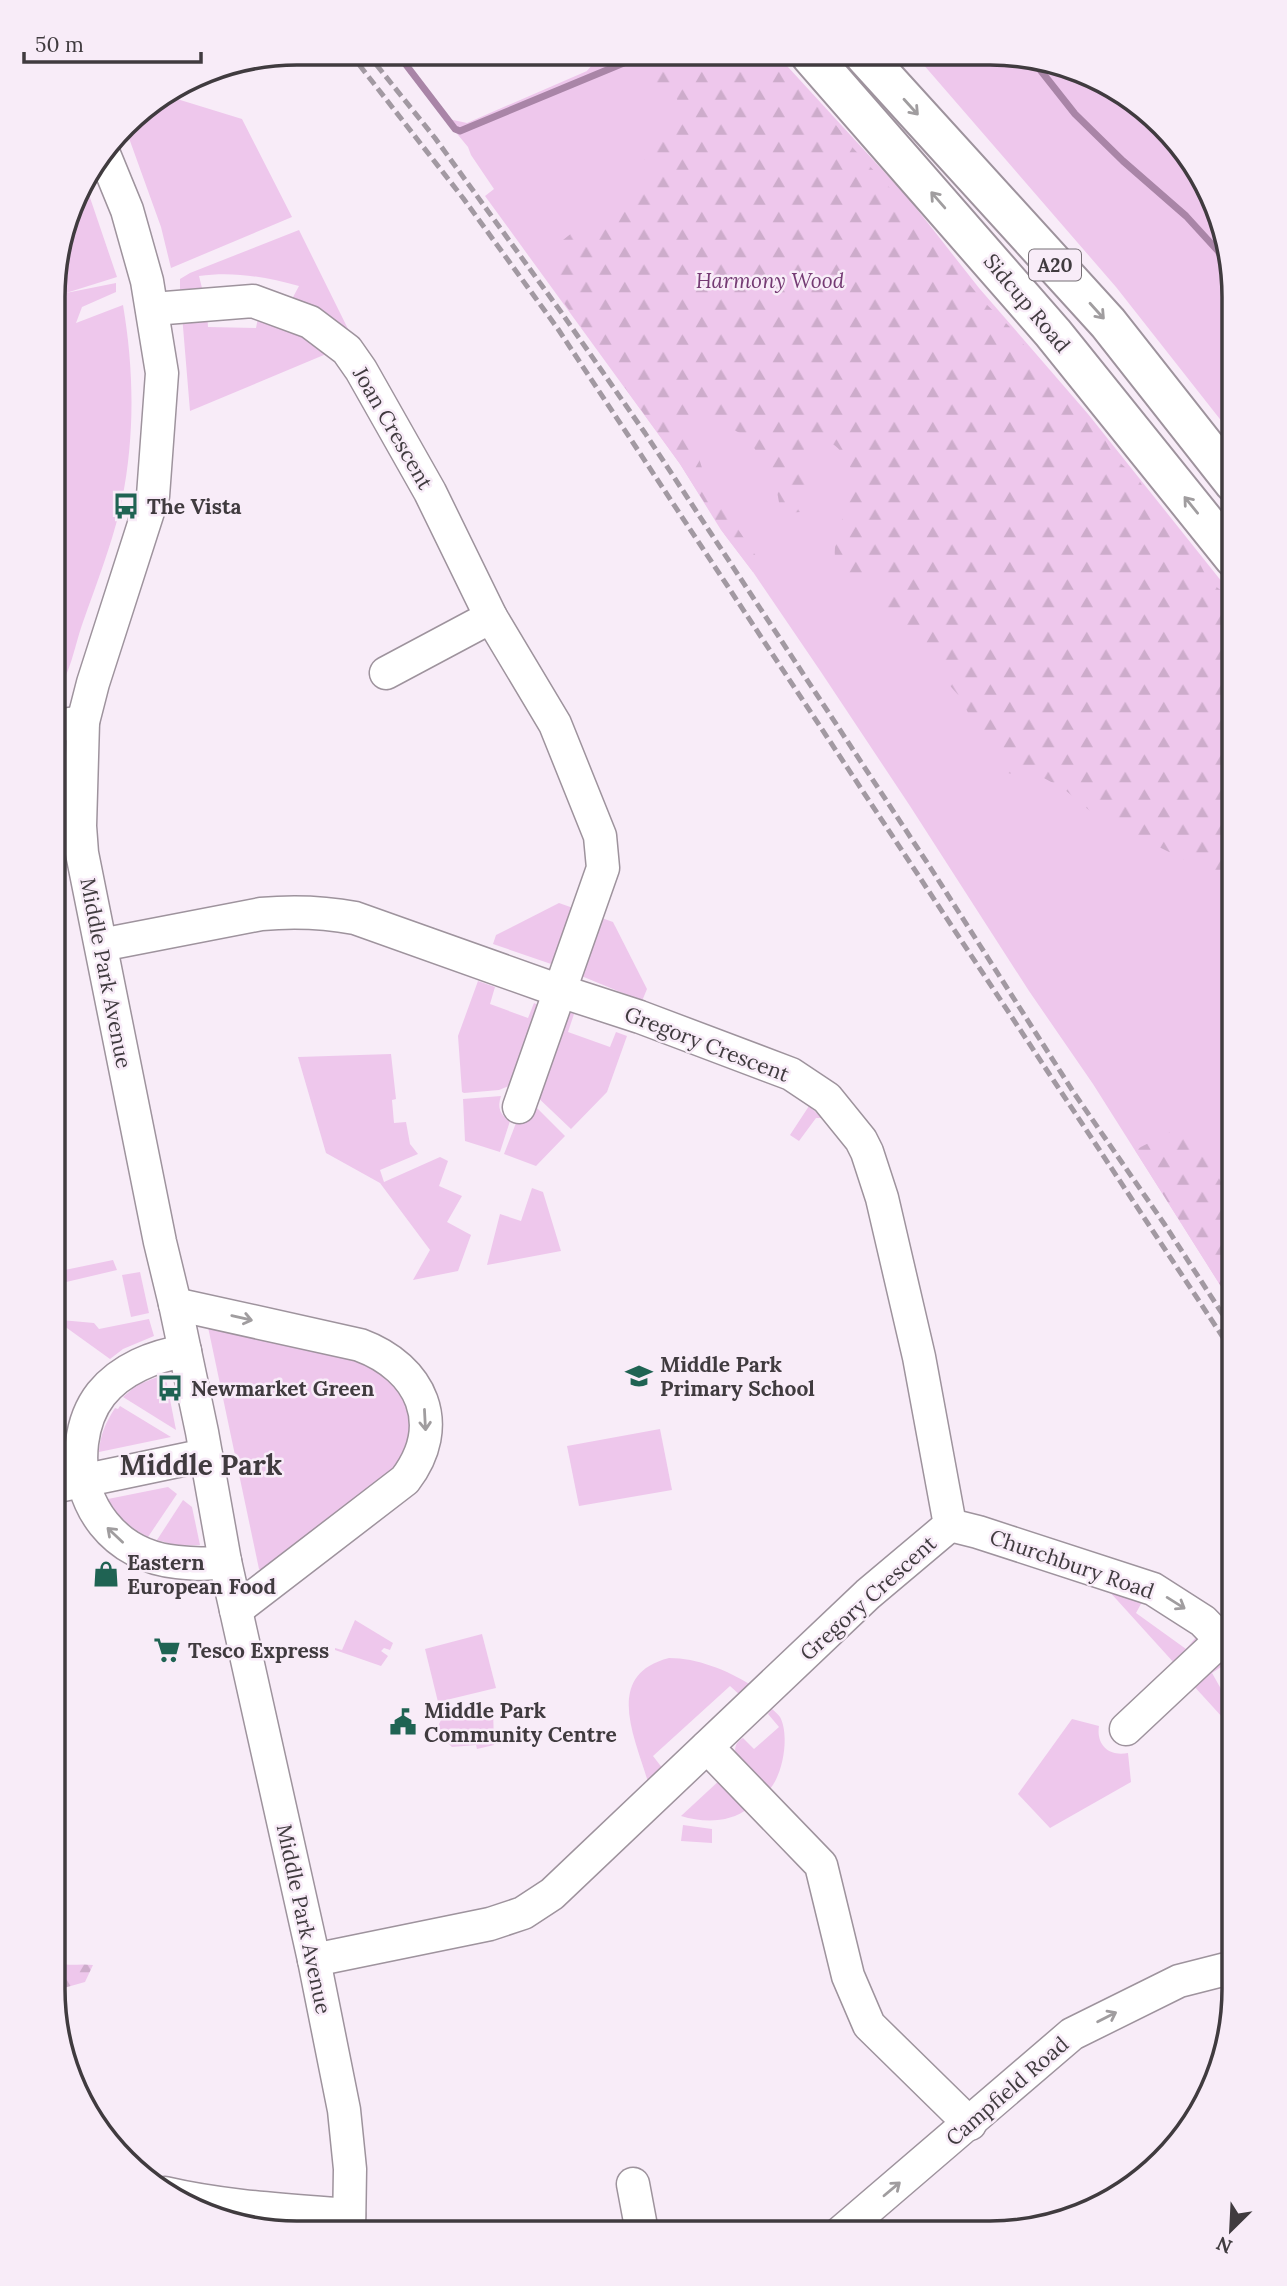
<svg xmlns="http://www.w3.org/2000/svg" width="1287" height="2286" viewBox="0 0 1287 2286" font-family="Lora,serif">
	<style>
		.green { fill: #eec7ec }
		.forest { fill: url(#forest-firs) }
		.lines { fill: none; stroke-linecap: round; stroke-linejoin: round }
		.stream { stroke: #a985a7; stroke-width: 7 }
		.minor-casing { stroke: #9e939d; stroke-width: 35 }
		.highway-casing { stroke: #9e939d; stroke-width: 42 }
		.minor { stroke: #fff; stroke-width: 32 }
		.highway { stroke: #fff; stroke-width: 38 }
		.rail { stroke: #a299a2; stroke-width: 5; stroke-dasharray: 10 5; stroke-linecap: butt }
		.oneway { stroke: #a09d9f }
		.labels { text-anchor: middle; dominant-baseline: central; stroke-width: 5; stroke-linejoin: round; paint-order: stroke }
		.shield { fill: #f8ecf8; stroke: #777076; stroke-width: 2 }
		.shield-label { font-size: 19px; font-weight: bold; fill: #403b3f }
		.park-label { font-size: 21px; font-style: italic; fill: #743a73; stroke: #f8ecf8 }
		.street-label { font-size: 21px; fill: #403b3f; stroke: #f8ecf8 }
		.poi-label { font-size: 21px; font-weight: bold; fill: #403b3f; stroke: #f8ecf8; text-anchor: start }
		.district-label { font-size: 28px; font-weight: bold; fill: #403b3f; stroke: #f8ecf8 }
		.rim { fill: none; stroke: #403b3f; stroke-width: 3.5 }
	</style>
	<defs>
		<pattern id="forest-firs" width="22" height="20" patternUnits="userSpaceOnUse" patternTransform="scale(1.75)"><rect width="22" height="20" fill="#eec7ec"/><path d="M5 1l3.5 6h-7zM16 11l3.5 6h-7z" fill="#cdaccb"/></pattern>
	</defs>
	<rect width="100%" height="100%" fill="#f8ecf8"/>
	<g class="green">
		<polygon points="601,54 777,55 909,199 979,288 1088,414 1234,597 1234,1307 1093,1084 1029,991 910,806 821,672 753,572 721,530 680,464 485,196 494,189 471,155 468,147 444,118 467,123 587,71"/>
		<polygon points="916,56 1038,57 1151,113 1221,218 1234,296 1234,437 1116,287"/>
		<polygon points="164,95 242,119 292,217 171,268 161,227 125,127 135,113"/>
		<path d="M 84,180 L 117,277 L 66,293 L 116,283 L 116,292 L 82,307 L 76,323 L 123,305 C 134,370 135,435 122,500 C 113,542 97,582 83,622 C 74,647 71,675 54,695 L 55,265 L 78,188 Z"/>
		<path d="M 299,230 L 351,335 L 335,321 L 292,299 L 299,286 C 265,277 234,271 199,276 L 202,288 L 180,290 L 180,279 L 190,273 Z"/>
		<polygon points="207,311 208,327 256,328 259,313 272,316 331,352 190,411 182,315"/>
		<polygon points="559,903 576,909 557,966 493,944 496,935"/>
		<polygon points="599,917 613,922 647,989 642,1001 579,975"/>
		<polygon points="478,981 495,987 490,1004 528,1018 534,1003 540,1006 511,1085 499,1090 464,1093 462,1092 458,1036"/>
		<polygon points="560,1009 574,1014 568,1032 610,1047 616,1032 627,1036 607,1092 571,1129 531,1091"/>
		<polygon points="391,1054 396,1099 392,1100 394,1123 406,1122 410,1144 418,1154 380,1170 384,1182 440,1157 448,1161 439,1186 462,1196 447,1222 471,1235 458,1271 413,1280 430,1250 380,1183 326,1153 298,1057"/>
		<path d="M 501,1096 C 497,1108 500,1115 510,1121 L 500,1152 L 465,1141 L 463,1099 Z"/>
		<polygon points="809,1106 822,1118 816,1118 799,1141 790,1135"/>
		<polygon points="537,1108 565,1136 536,1166 504,1154 516,1123 530,1120"/>
		<polygon points="532,1188 543,1192 561,1251 487,1265 500,1214 521,1221"/>
		<polygon points="113,1260 117,1270 62,1283 60,1271"/>
		<polygon points="140,1272 149,1313 131,1317 122,1275"/>
		<polygon points="53,1314 55,1316 60,1316 61,1320 94,1323 99,1329 149,1319 154,1336 123,1349 110,1359 53,1318"/>
		<polygon points="208,1327 377,1364 409,1399 412,1442 400,1470 266,1572 259,1569"/>
		<polygon points="165,1374 176,1430 123,1397 137,1385"/>
		<path d="M 120,1406 L 171,1437 L 99,1452 C 100,1435 106,1422 115,1408 L 118,1409 Z"/>
		<polygon points="660,1429 672,1490 579,1506 567,1446"/>
		<path d="M 168,1487 L 177,1494 L 148,1537 C 130,1528 117,1516 108,1499 Z"/>
		<polygon points="183,1500 192,1507 200,1545 179,1546 157,1540"/>
		<polygon points="1108,1590 1142,1602 1136,1613 1186,1649 1197,1636 1200,1641 1175,1664"/>
		<polygon points="355,1620 393,1643 390,1650 384,1648 381,1651 388,1656 381,1666 335,1650 335,1648 342,1650"/>
		<polygon points="482,1634 496,1688 438,1702 425,1649"/>
		<path d="M 669,1658 C 697,1658 727,1670 751,1685 L 740,1695 L 730,1686 L 653,1756 L 663,1769 L 648,1782 C 635,1737 603,1675 669,1658 Z"/>
		<polygon points="1217,1662 1224,1665 1212,1673 1234,1712 1234,1730 1192,1684"/>
		<polygon points="493,1707 494,1745 477,1749 476,1745 452,1747 442,1737 439,1724 441,1720 450,1718 452,1715"/>
		<path d="M 772,1709 C 775,1712 778,1714 780,1717 C 790,1735 783,1777 768,1791 L 736,1757 C 734,1748 735,1743 743,1738 L 754,1749 L 779,1727 L 768,1714 Z"/>
		<path d="M 1072,1719 L 1099,1726 C 1096,1745 1109,1757 1128,1753 L 1131,1782 L 1050,1828 L 1018,1794 Z"/>
		<path d="M 721,1779 L 749,1808 C 729,1823 704,1823 681,1816 Z"/>
		<polygon points="683,1825 712,1829 712,1843 681,1841"/>
	</g>
	<g class="forest">
		<path d="M 608,54 L 681,55 L 681,57 L 771,55 L 830,117 L 853,148 L 912,212 L 982,300 L 1009,326 L 1048,375 L 1074,402 L 1102,435 L 1116,459 L 1139,480 L 1146,492 L 1163,511 L 1197,558 L 1208,580 L 1234,601 L 1234,921 L 1224,912 L 1228,896 L 1226,878 L 1207,871 L 1131,833 L 1119,825 L 1106,805 L 1090,811 L 1064,789 L 1042,777 L 1006,773 L 1002,758 L 996,748 L 972,720 L 959,696 L 925,657 L 914,640 L 893,626 L 885,614 L 885,581 L 874,577 L 857,581 C 853,579 845,576 842,573 C 822,553 849,505 857,482 C 846,457 840,440 810,436 L 803,452 L 809,482 L 800,512 L 788,513 L 780,508 L 775,480 L 747,437 L 701,412 L 685,416 L 707,483 L 764,568 L 753,572 L 725,535 L 680,464 L 554,289 L 557,264 L 563,240 L 578,228 L 599,235 L 661,178 L 652,163 L 638,156 L 644,141 L 655,138 L 669,144 L 676,133 L 677,99 L 664,88 L 641,85 L 621,68 L 587,71 Z"/>
		<polygon points="1178,1128 1208,1158 1234,1206 1234,1307 1135,1150"/>
		<path d="M 53,1962 C 65,1967 80,1963 93,1965 L 85,1982 L 53,1991 Z"/>
	</g>
	<g class="lines">
		<g class="stream">
			<polyline points="397,53 455,129 460,131 643,55"/>
			<polyline points="1030,57 1075,114 1123,161 1186,216 1218,251 1231,276"/>
		</g>
		<g class="minor-casing">
			<g id="minor">
				<polyline points="104,154 127,210 147,281 162,373 153,496 93,683 83,722 80,826 82,853 160,1242 175,1304 202,1432 225,1561 314,1960 344,2110 350,2169 349,2232"/>
				<polyline points="153,309 253,301 310,322 347,350 361,370 430,492 491,617 555,724 600,836 603,868 519,1107"/>
				<polyline points="386,673 491,617"/>
				<polyline points="54,726 83,722"/>
				<path d="M 101,945 L 261,914 C 293,911 323,912 355,918 L 560,991 L 640,1017 L 791,1074 L 827,1098 L 861,1140 L 867,1152 L 882,1198 L 919,1357 L 950,1525 L 868,1594 L 552,1894 L 523,1913 L 490,1924 L 314,1960"/>
				<path d="M 175,1304 L 360,1345 C 422,1368 447,1425 405,1480 L 236,1610"/>
				<path d="M 185,1351 C 154,1356 121,1369 101,1394 C 90,1408 84,1426 82,1443 C 75,1505 115,1556 177,1562 C 194,1564 209,1565 225,1561"/>
				<polyline points="53,1487 206,1455"/>
				<polyline points="950,1525 978,1532 1153,1589 1203,1621 1234,1653"/>
				<polyline points="1126,1729 1222,1639"/>
				<polyline points="707,1747 821,1865 848,1976 869,2025 970,2124"/>
				<polyline points="633,2184 642,2232"/>
				<path d="M 165,2193 C 225,2207 288,2210 349,2215"/>
				<polyline points="840,2233 1072,2034 1179,1981 1234,1967"/>
			</g>
		</g>
		<g class="highway-casing">
			<g id="highway">
				<polyline points="811,56 1053,333 1234,558"/>
				<polyline points="865,56 1108,323 1234,483"/>
			</g>
		</g>
		<use href="#minor" class="minor"/>
		<use href="#highway" class="highway"/>
		<g class="rail">
			<polyline points="350,53 463,198 558,329 1234,1354"/>
			<polyline points="367,53 435,138 561,312 645,433 930,867 1074,1093 1165,1225 1234,1332"/>
		</g>
	</g>
	<defs><path id="oneway-shaft" d="M-6 0H5M1.5-3L5.5 0L1.5 3" fill="none" stroke-width="1.6" stroke-linecap="round" stroke-linejoin="round" transform="scale(1.75)"/></defs>
	<g class="oneway">
		<use href="#oneway-shaft" transform="translate(911 107) rotate(48)"/>
		<use href="#oneway-shaft" transform="translate(938 200) rotate(-131)"/>
		<use href="#oneway-shaft" transform="translate(1097 311) rotate(48)"/>
		<use href="#oneway-shaft" transform="translate(1191 505) rotate(-129)"/>
		<use href="#oneway-shaft" transform="translate(242 1318) rotate(13)"/>
		<use href="#oneway-shaft" transform="translate(425 1420) rotate(87)"/>
		<use href="#oneway-shaft" transform="translate(115 1535) rotate(-137)"/>
		<use href="#oneway-shaft" transform="translate(1176 1603) rotate(32)"/>
		<use href="#oneway-shaft" transform="translate(1107 2017) rotate(-27)"/>
		<use href="#oneway-shaft" transform="translate(892 2189) rotate(-40)"/>
	</g>
	<defs>
		<g id="bus-bare" transform="scale(2.1)"><path d="M-5-6H5V4H4V6H2V4H-2V6H-4V4H-5ZM-3.5-4V0h7V-4ZM-3.5 1.2v1.5H-2V1.2ZM2 1.2v1.5H3.5V1.2Z" fill="#1f6353" stroke="#f8ecf8" stroke-width="2.5" paint-order="stroke"/></g>
		<g id="school-bare" transform="scale(2.1)"><path d="M0-5L7-2L0 1L-7-2ZM-4 1L0 2.5L4 1V4Q0 6-4 4Z" fill="#1f6353" stroke="#f8ecf8" stroke-width="2.5" paint-order="stroke"/></g>
		<g id="shop-bare" transform="scale(2.1)"><path d="M-5-2.5h2.3a2.7 3.5 0 0 1 5.4 0H5L5.5 6h-11ZM-1.5-2.5h3a1.5 2.3 0 0 0-3 0Z" fill="#1f6353" stroke="#f8ecf8" stroke-width="2.5" paint-order="stroke"/></g>
		<g id="supermarket-bare" transform="scale(2.1)"><path d="M-6-5.5h2.5l.6 2H6L4.5 2H-2.5L-4.4-4H-6ZM-1.5 3.2a1.3 1.3 0 1 0 .1 0ZM3 3.2a1.3 1.3 0 1 0 .1 0Z" fill="#1f6353" stroke="#f8ecf8" stroke-width="2.5" paint-order="stroke"/></g>
		<g id="civic-bare" transform="scale(2.1)"><path d="M-.6-6.5H3V-4.5H.6V-3L4-1V1h2V6H-6V1h2V-1L-.6-3ZM-1.2 2.5V6h2.4V2.5Z" fill="#1f6353" stroke="#f8ecf8" stroke-width="2.5" paint-order="stroke"/></g>
	</defs>
	<g fill-rule="evenodd">
		<use href="#bus-bare" x="126" y="506"/>
		<use href="#school-bare" x="639" y="1376"/>
		<use href="#bus-bare" x="170" y="1388"/>
		<use href="#shop-bare" x="106" y="1574"/>
		<use href="#supermarket-bare" x="167" y="1650"/>
		<use href="#civic-bare" x="403" y="1722"/>
	</g>
	<g class="labels">
		<rect class="shield" x="1029" y="249.5" width="52" height="31" rx="5"/>
		<g class="shield-label">
			<text x="1055" y="265">A20</text>
		</g>
		<g class="park-label">
			<text x="770" y="280">Harmony Wood</text>
		</g>
		<g class="street-label">
			<text transform="translate(1027 303) rotate(50)">Sidcup Road</text>
			<text transform="translate(393 428) rotate(60)">Joan Crescent</text>
			<text transform="translate(106 973) rotate(79)">Middle Park Avenue</text>
			<text transform="translate(707 1044) rotate(21)">Gregory Crescent</text>
			<text transform="translate(1072 1564) rotate(19)">Churchbury Road</text>
			<text transform="translate(868 1598) rotate(-42)">Gregory Crescent</text>
			<text transform="translate(304 1919) rotate(78)">Middle Park Avenue</text>
			<text transform="translate(1007 2091) rotate(-41)">Campfield Road</text>
		</g>
		<g class="poi-label">
			<text x="147" y="506">The Vista</text>
			<text x="660" y="1364">Middle Park<tspan x="660" dy="24">Primary School</tspan></text>
			<text x="191" y="1388">Newmarket Green</text>
			<text x="127" y="1562">Eastern<tspan x="127" dy="24">European Food</tspan></text>
			<text x="188" y="1650">Tesco Express</text>
			<text x="424" y="1710">Middle Park<tspan x="424" dy="24">Community Centre</tspan></text>
		</g>
		<g class="district-label">
			<text x="201" y="1465">Middle Park</text>
		</g>
	</g>
	<path d="M0 0H1287V2286H0ZM297 65H990A232 232 0 0 1 1222 297V1989A232 232 0 0 1 990 2221H297A232 232 0 0 1 65 1989V297A232 232 0 0 1 297 65Z" fill="#f8ecf8" fill-rule="evenodd"/>
	<path class="rim" d="M297 65H990A232 232 0 0 1 1222 297V1989A232 232 0 0 1 990 2221H297A232 232 0 0 1 65 1989V297A232 232 0 0 1 297 65Z"/>
	<g transform="translate(1231 2230) rotate(204)" stroke="#f8ecf8" stroke-width="5" paint-order="stroke">
	<path d="M0-5L12 26L0 18L-12 26Z" fill="#403b3f"/>
	<text y="-10" font-size="19" font-weight="bold" text-anchor="middle" fill="#403b3f">N</text>
	</g>
	<path d="M24 52v10h177v-10" fill="none" stroke="#403b3f" stroke-width="3.5"/>
	<text x="35" y="52" font-size="21" fill="#403b3f" stroke="#f8ecf8" stroke-width="5" paint-order="stroke">50 m</text>
</svg>
